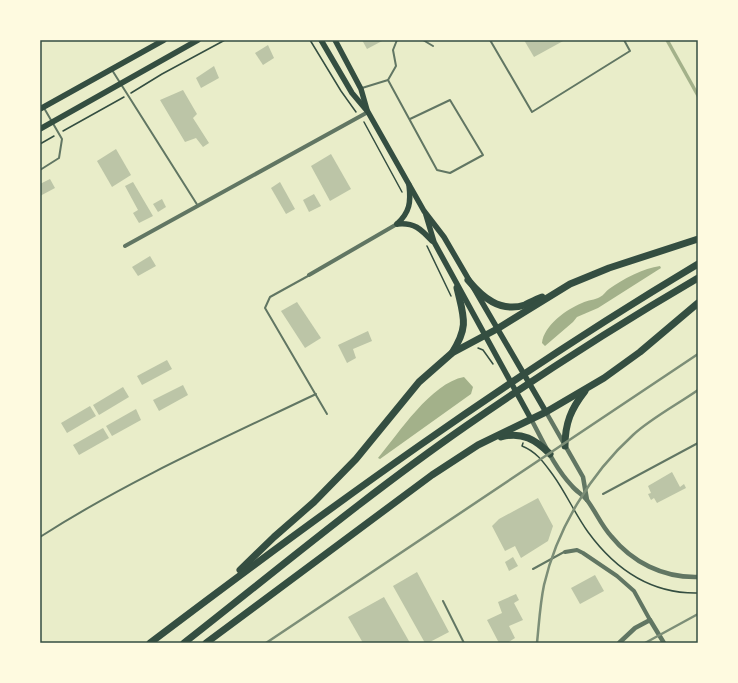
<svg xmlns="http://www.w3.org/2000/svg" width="738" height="683" viewBox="0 0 738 683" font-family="Quicksand,sans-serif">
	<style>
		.water { fill: #a3b18a }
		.building { fill: #bcc5a7 }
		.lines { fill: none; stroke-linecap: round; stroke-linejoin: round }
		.path { stroke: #344e41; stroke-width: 1.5 }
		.service { stroke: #617663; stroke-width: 2 }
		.minor { stroke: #617663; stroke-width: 4 }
		.tertiary { stroke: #617663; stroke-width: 4.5 }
		.secondary { stroke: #344e41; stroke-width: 5.5 }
		.motorway { stroke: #344e41; stroke-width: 7 }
		.rail { stroke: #7c8e77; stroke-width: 2.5 }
		.neatline { fill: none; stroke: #344e41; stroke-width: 1.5 }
	</style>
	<rect width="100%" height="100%" fill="#e9edc9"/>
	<g class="water">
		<polygon points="665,40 669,40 698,92 698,99"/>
		<path d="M 660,266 L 661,268 L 598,308 L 577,317 L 573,322 L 545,346 L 542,343 C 544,325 567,309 582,303 C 588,300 595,300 600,297 C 604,295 606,291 609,289 C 623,279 644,268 660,266 Z"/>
		<path d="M 464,377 L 473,387 L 471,394 L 380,459 L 378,458 C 399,433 431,383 464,377 Z"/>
	</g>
	<g class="building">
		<polygon points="362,40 384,40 367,49"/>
		<polygon points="524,40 565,40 534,57"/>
		<polygon points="268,45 274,58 263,65 255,53"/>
		<polygon points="214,66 219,78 201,88 196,78"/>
		<polygon points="183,90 197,114 193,118 209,143 203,147 196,138 185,142 160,100"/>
		<polygon points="116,149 131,175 112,187 97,161"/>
		<polygon points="331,154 351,189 330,201 311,166"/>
		<polygon points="50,179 55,188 40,196 40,184"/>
		<polygon points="133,182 153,216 139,223 133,213 138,210 125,186"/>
		<polygon points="280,182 295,209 286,214 271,188"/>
		<polygon points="314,194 321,206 309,212 303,200"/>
		<polygon points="162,199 166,207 158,212 153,204"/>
		<polygon points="150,256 156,266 138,276 132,267"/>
		<polygon points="297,302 321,338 305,348 281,311"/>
		<polygon points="368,331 372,341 353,349 356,358 347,363 338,345"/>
		<polygon points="167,360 172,369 142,385 137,376"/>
		<polygon points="183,385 188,395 159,411 153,400"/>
		<polygon points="123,387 129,397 99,415 93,405"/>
		<polygon points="90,406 96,416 67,433 61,423"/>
		<polygon points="136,409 141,420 112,436 106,426"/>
		<polygon points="103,428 109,438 79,455 73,445"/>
		<polygon points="672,472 680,487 684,484 686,488 657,503 654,498 651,500 648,494 651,493 648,486"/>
		<polygon points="538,498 553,526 548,541 521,558 515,546 505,551 492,526 499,519"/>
		<polygon points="513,557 518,566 509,571 505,562"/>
		<polygon points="417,572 449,632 428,643 425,643 393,586"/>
		<polygon points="595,575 604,591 580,604 571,588"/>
		<polygon points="516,594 519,600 514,603 523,620 509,626 515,638 507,643 499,643 487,620 502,613 498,602"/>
		<polygon points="384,597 410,643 363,643 348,617"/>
	</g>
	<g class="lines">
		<g class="path">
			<polyline points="310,40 341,91 356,112"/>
			<polyline points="131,93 162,74 225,40"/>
			<polyline points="364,122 402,192"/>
			<polyline points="63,131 124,97"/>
			<polyline points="40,144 54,136"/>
			<polyline points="427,246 451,296"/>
			<polyline points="478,348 483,350 493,364"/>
			<path d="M 523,443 L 522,446 C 537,452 544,463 553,475 C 566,493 575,514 588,532 C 615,569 651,594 698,593"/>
		</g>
		<g class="service">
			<polyline points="423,40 433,46"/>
			<polyline points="490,40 532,112 630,51 624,40"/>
			<polyline points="112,70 198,206"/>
			<polyline points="388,80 396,66 393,50 397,40"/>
			<polyline points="362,88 388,80 437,170 450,173 483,155 450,100 410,119"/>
			<polyline points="40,170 59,158 62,139 44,108"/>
			<polyline points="308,276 270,297 265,308 327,414"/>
			<polyline points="603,494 698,443"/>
			<path d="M 40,537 C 127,481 222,439 316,394"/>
			<polyline points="533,569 564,552"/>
			<polyline points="443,601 464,643"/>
		</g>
		<g class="minor">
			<polyline points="125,246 368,112"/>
			<polyline points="309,275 397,224"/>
			<polyline points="565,552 577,550 583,553 617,576 634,591 650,620"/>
		</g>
		<g class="tertiary">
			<polyline points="546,412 583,477 587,500"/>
			<path d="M 531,419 C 543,441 554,467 572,486 C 576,491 583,495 587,500 C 596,512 601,525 611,536 C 632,562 663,578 698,577"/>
			<polyline points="619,643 635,628 650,620 664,643"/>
		</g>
		<g class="secondary">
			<polyline points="321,40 352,93 368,112 424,211 444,237 546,412"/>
			<polyline points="335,40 361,89 367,110"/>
			<polyline points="40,109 164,40"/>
			<polyline points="40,129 198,40"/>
			<polyline points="426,215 434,242 531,419"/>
			<path d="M 397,224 C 410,212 411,202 409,185"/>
			<path d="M 397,224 C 414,222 421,229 432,241"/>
		</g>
		<g class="motorway">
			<path d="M 468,280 C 482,297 500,313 525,305 C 531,302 536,299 542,297"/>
			<path d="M 452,353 C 469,326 464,318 457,288"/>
			<path d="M 501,437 C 522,431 536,440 550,454"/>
			<path d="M 565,446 C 565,423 571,409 585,391"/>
			<polyline points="240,570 274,537 314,502 356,459 419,382 452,353 497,329 570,284 609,268 698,239"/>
			<path d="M 150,643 C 327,509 507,378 698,264"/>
			<path d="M 184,643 C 277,570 368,494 466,426 C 541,374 619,324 698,278"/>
			<polyline points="206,643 432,475 478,445 546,412 604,378 640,352 698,303"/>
		</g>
		<g class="rail">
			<polyline points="266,643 698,354"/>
			<path d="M 537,643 C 539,624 540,604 544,585 C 557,529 590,474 633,435 C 650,419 678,404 698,390"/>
			<polyline points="645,643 698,614"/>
		</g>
	</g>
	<rect width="738" height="683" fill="none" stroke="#fefae0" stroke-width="82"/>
	<rect x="41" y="41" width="656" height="601" class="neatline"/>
</svg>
